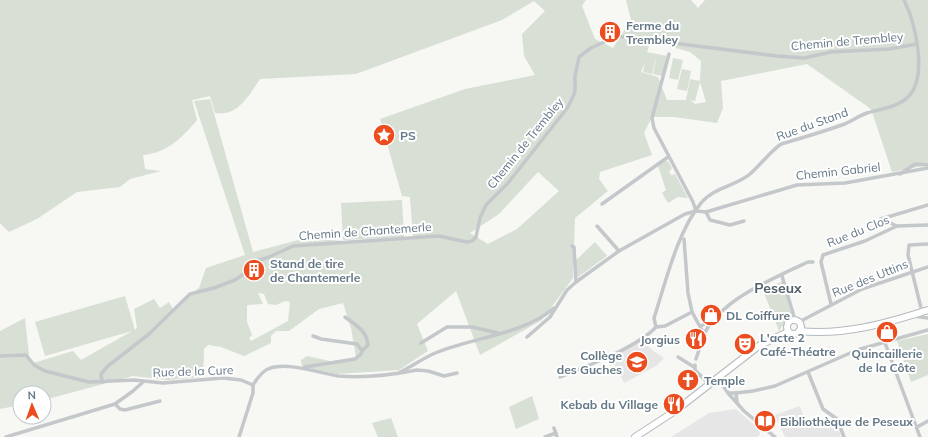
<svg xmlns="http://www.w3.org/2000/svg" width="928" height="437" viewBox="0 0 928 437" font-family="Mulish,sans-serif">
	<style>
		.built { fill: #e5e6e5 }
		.green { fill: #d8dfd5; fill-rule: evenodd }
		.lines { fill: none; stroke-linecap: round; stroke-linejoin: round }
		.primary-casing { stroke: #b5babe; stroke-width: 8 }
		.minor { stroke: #c4c8cb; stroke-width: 3.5 }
		.primary { stroke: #fff; stroke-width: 6 }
		.labels { text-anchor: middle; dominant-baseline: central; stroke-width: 4; stroke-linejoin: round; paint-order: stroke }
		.poi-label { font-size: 12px; font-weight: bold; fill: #647886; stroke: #fff; text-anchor: start }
		.street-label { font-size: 12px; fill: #647886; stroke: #fff }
		.quarter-label { font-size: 14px; font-weight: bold; fill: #53616b; stroke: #fff }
	</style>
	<rect width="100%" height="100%" fill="#f7f7f4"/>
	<g class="built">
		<polygon points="643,341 652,350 664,358 656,366 624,383 611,357"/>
		<polygon points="800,406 807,427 832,419 835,420 841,437 785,437 775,415"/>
		<polygon points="736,409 759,429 760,434 758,437 671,437 709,413"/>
	</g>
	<g class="green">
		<path d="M 0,0 L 586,0 L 582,6 L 595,39 L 613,48 L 631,20 L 626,0 L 691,0 L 698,8 L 705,0 L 928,0 L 928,165 L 892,172 L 871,109 L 807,64 L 721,81 L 723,108 L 717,123 L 674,117 L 652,117 L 644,133 L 652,155 L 600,172 L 599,179 L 608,191 L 575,218 L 573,278 L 542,320 L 480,355 L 456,291 L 417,324 L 428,351 L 399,370 L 337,374 L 302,367 L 301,360 L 307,356 L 334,362 L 356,357 L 351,328 L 343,303 L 319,309 L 289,331 L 276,331 L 271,336 L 271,343 L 244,356 L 221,347 L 208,345 L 204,349 L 203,377 L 167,380 L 133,376 L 44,400 L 44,393 L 20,393 L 20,405 L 0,409 L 0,331 L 25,318 L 30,364 L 73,351 L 81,360 L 132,331 L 45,356 L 35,322 L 125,296 L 135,330 L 137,328 L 134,309 L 154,299 L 160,308 L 169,302 L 173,309 L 199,288 L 206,268 L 245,255 L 194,101 L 210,99 L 253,252 L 306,238 L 343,241 L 413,237 L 410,197 L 402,196 L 380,119 L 465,89 L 535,75 L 524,56 L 522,34 L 545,11 L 534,1 L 502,20 L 356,74 L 260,79 C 249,95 238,117 215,113 L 210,96 L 192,100 L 197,120 C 183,137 167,153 143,155 L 145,169 L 161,171 L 130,179 L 120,187 L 77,192 L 37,219 L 9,232 L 0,223 ZM 661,44 L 690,52 L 701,61 L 700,81 L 690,79 L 686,100 L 667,100 L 658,77 L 641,72 L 645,62 L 643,72 L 652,74 L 657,54 L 647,52 L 649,46 ZM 700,82 L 706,102 L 695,104 L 690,100 L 695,101 ZM 538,172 L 559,191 L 517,229 L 488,244 L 470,233 L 499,214 ZM 258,293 L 264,294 L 268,304 L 276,305 L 285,301 L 290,302 L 288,321 L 251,341 L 249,338 L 252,335 L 247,322 L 247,305 L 263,304 Z"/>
		<polygon points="657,54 667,56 662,76 653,74"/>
		<polygon points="673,58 683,60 678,80 669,78"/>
		<polygon points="682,69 691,71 687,91 677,89"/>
		<polygon points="665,161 668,161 672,168 669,172 671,175 675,174 688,198 678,197 668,203 662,193 666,190 658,166"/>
		<polygon points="402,200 404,237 343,240 341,203"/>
		<polygon points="595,242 607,256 578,277 574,262"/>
		<polygon points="783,281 791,313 779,331 763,290"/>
		<polygon points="928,334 928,375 911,382 897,341"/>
		<polygon points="532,396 539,419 516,429 509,407"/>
		<polygon points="391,418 398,437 378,437 372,423"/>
	</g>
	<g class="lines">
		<g class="primary-casing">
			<g id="primary">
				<circle cx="794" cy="327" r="7"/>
				<path d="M 799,331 C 843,336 887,323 928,310"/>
				<polyline points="635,437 675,411 760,345 788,332"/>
			</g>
		</g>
		<g class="minor">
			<polyline points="669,54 652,118 654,128 693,202 696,211"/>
			<polyline points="900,174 915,164 928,165"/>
			<polyline points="602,204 668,157"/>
			<polyline points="706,212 710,220 730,225 744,221"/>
			<polyline points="881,219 928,205"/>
			<polyline points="881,219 897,226"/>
			<polyline points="597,226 619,251"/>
			<polyline points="684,239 688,293 692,312 704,334"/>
			<polyline points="572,246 574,247 576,282"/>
			<polyline points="782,276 795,320"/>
			<polyline points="831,304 821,262 823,255 865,241 897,226 928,225"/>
			<polyline points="922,312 908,255 909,245 928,244"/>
			<polyline points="912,316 928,318"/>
			<path d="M 345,317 C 356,325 367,331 368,345 L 362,351"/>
			<polyline points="799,322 862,289 928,267"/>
			<path d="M 701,326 C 715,319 724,308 737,299 C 759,284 784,273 808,262 L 813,262"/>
			<path d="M 656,327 L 654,318 C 665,284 678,230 701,203 C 714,187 736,186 750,174 C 761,164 769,153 781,144 C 802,138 822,132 842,125 C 851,122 858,116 867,113 C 880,109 899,107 909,96 C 928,75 915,22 904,0"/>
			<polyline points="656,327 665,326 692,312"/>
			<polyline points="527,337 550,317 567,290 576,282 619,251 685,214 696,211 706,212 797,185 845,183 928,168"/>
			<polyline points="421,343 447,327 472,327 498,333"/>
			<polyline points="885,343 920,437"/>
			<polyline points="0,356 26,355 34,365 45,371 89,382 134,380 163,383 223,378 241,380 253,385"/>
			<polyline points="678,357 694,367"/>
			<polyline points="696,359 704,334 711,322"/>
			<polyline points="695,365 695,370 709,384"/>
			<polyline points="305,367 355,359 361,354 362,351 357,344 321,339 313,336"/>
			<path d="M 400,372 C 411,367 422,359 433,354 C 469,338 523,335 554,308"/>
			<polyline points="808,372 823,409 837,419 844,437"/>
			<path d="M 560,377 C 585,367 638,347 656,327"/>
			<polyline points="718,378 728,393"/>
			<polyline points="102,382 101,374 108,366 149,334 190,294 214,288 235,280 245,273 247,264 269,257 293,246 439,236 467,242 472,241 476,237 480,218 486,205 508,183 568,107 575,92 575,76 579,57 591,48 617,36 777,56 804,58 831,52 889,49 917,44"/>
			<path d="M 253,385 C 257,379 261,372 268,369 C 286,361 319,373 338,376 C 363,378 392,375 417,370 L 428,371 L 444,376 L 457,373"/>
			<polyline points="736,393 728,393 744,411 775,437"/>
			<polyline points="737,402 736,393 753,391 775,386 857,350 928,330"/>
			<polyline points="115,404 120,409 125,410 160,401"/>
			<polyline points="917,427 928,421"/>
			<polyline points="554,428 557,437"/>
			<polyline points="6,437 115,404 133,391 143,382"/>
			<polyline points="239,437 253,393 253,385"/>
			<polyline points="545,437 556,433"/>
		</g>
		<use href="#primary" class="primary"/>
	</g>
	<defs>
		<g id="building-disc" transform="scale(1.15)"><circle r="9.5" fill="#ec4d1f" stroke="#fff"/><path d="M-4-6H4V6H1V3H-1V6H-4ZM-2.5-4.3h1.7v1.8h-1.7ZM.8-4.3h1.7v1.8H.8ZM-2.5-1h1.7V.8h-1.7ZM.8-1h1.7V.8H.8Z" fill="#fff"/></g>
		<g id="sight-disc" transform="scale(1.15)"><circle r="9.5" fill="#ec4d1f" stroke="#fff"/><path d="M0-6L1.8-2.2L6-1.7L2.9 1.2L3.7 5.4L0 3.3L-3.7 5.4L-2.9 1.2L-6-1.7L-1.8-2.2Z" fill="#fff"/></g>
		<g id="shop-disc" transform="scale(1.15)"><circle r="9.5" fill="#ec4d1f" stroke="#fff"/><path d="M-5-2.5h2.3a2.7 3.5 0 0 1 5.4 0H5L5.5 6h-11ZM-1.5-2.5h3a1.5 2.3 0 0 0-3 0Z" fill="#fff"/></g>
		<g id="restaurant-disc" transform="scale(1.15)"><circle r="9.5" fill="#ec4d1f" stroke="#fff"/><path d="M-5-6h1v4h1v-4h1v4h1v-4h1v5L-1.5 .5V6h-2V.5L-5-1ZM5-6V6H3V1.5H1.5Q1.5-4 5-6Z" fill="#fff"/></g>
		<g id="theatre-disc" transform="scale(1.15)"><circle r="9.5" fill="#ec4d1f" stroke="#fff"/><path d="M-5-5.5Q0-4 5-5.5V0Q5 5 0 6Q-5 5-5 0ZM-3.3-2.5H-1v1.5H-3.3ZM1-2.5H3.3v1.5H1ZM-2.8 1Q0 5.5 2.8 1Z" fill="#fff"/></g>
		<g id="school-disc" transform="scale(1.15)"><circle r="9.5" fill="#ec4d1f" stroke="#fff"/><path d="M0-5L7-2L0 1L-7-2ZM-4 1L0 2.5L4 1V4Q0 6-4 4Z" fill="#fff"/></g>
		<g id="church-disc" transform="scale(1.15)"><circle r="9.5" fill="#ec4d1f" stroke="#fff"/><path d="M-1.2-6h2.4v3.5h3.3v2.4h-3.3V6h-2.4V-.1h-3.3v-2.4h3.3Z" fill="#fff"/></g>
		<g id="library-disc" transform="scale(1.15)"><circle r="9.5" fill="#ec4d1f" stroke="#fff"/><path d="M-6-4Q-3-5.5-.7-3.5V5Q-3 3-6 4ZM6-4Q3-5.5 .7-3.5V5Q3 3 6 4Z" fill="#fff"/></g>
	</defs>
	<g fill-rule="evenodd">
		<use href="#building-disc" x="610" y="32"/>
		<use href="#sight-disc" x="384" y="135"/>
		<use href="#building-disc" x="254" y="270"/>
		<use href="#shop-disc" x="711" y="315"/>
		<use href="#shop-disc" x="887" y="332"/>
		<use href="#restaurant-disc" x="696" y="339"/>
		<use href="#theatre-disc" x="745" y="344"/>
		<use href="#school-disc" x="637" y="362"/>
		<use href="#church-disc" x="688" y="380"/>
		<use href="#restaurant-disc" x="674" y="404"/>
		<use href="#library-disc" x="765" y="421"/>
	</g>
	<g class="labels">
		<g class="poi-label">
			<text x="626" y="25">Ferme du<tspan x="626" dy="14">Trembley</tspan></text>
			<text x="400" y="135">PS</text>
			<text x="270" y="263">Stand de tire<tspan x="270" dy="14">de Chantemerle</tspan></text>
			<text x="726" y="315">DL Coiffure</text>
			<text x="760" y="337">L'acte 2<tspan x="760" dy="14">Café-Théatre</tspan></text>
			<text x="680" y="339" text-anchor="end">Jorgius</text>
			<text x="887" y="353" text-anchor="middle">Quincaillerie<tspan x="887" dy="14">de la Côte</tspan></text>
			<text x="622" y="355" text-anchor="end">Collège<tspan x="622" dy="14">des Guches</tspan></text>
			<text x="704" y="380">Temple</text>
			<text x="658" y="404" text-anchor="end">Kebab du Village</text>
			<text x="780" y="421">Bibliothèque de Peseux</text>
		</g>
		<g class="street-label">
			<text transform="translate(847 41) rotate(-5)">Chemin de Trembley</text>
			<text transform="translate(812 124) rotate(-20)">Rue du Stand</text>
			<text transform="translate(525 143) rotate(-51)">Chemin de Trembley</text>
			<text transform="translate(838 171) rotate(-6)">Chemin Gabriel</text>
			<text transform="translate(365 231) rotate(-4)">Chemin de Chantemerle</text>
			<text transform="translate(858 231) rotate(-22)">Rue du Clos</text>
			<text transform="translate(870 278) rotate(-22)">Rue des Uttins</text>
			<text transform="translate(193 371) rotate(-2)">Rue de la Cure</text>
		</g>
		<g class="quarter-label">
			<text x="778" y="288">Peseux</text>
		</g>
	</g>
	<g transform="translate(32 405) rotate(358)"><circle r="19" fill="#ffffff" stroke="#c1c9cf"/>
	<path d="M0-3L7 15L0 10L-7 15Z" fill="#ec4d1f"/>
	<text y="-6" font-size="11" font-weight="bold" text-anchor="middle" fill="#647886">N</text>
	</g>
</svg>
